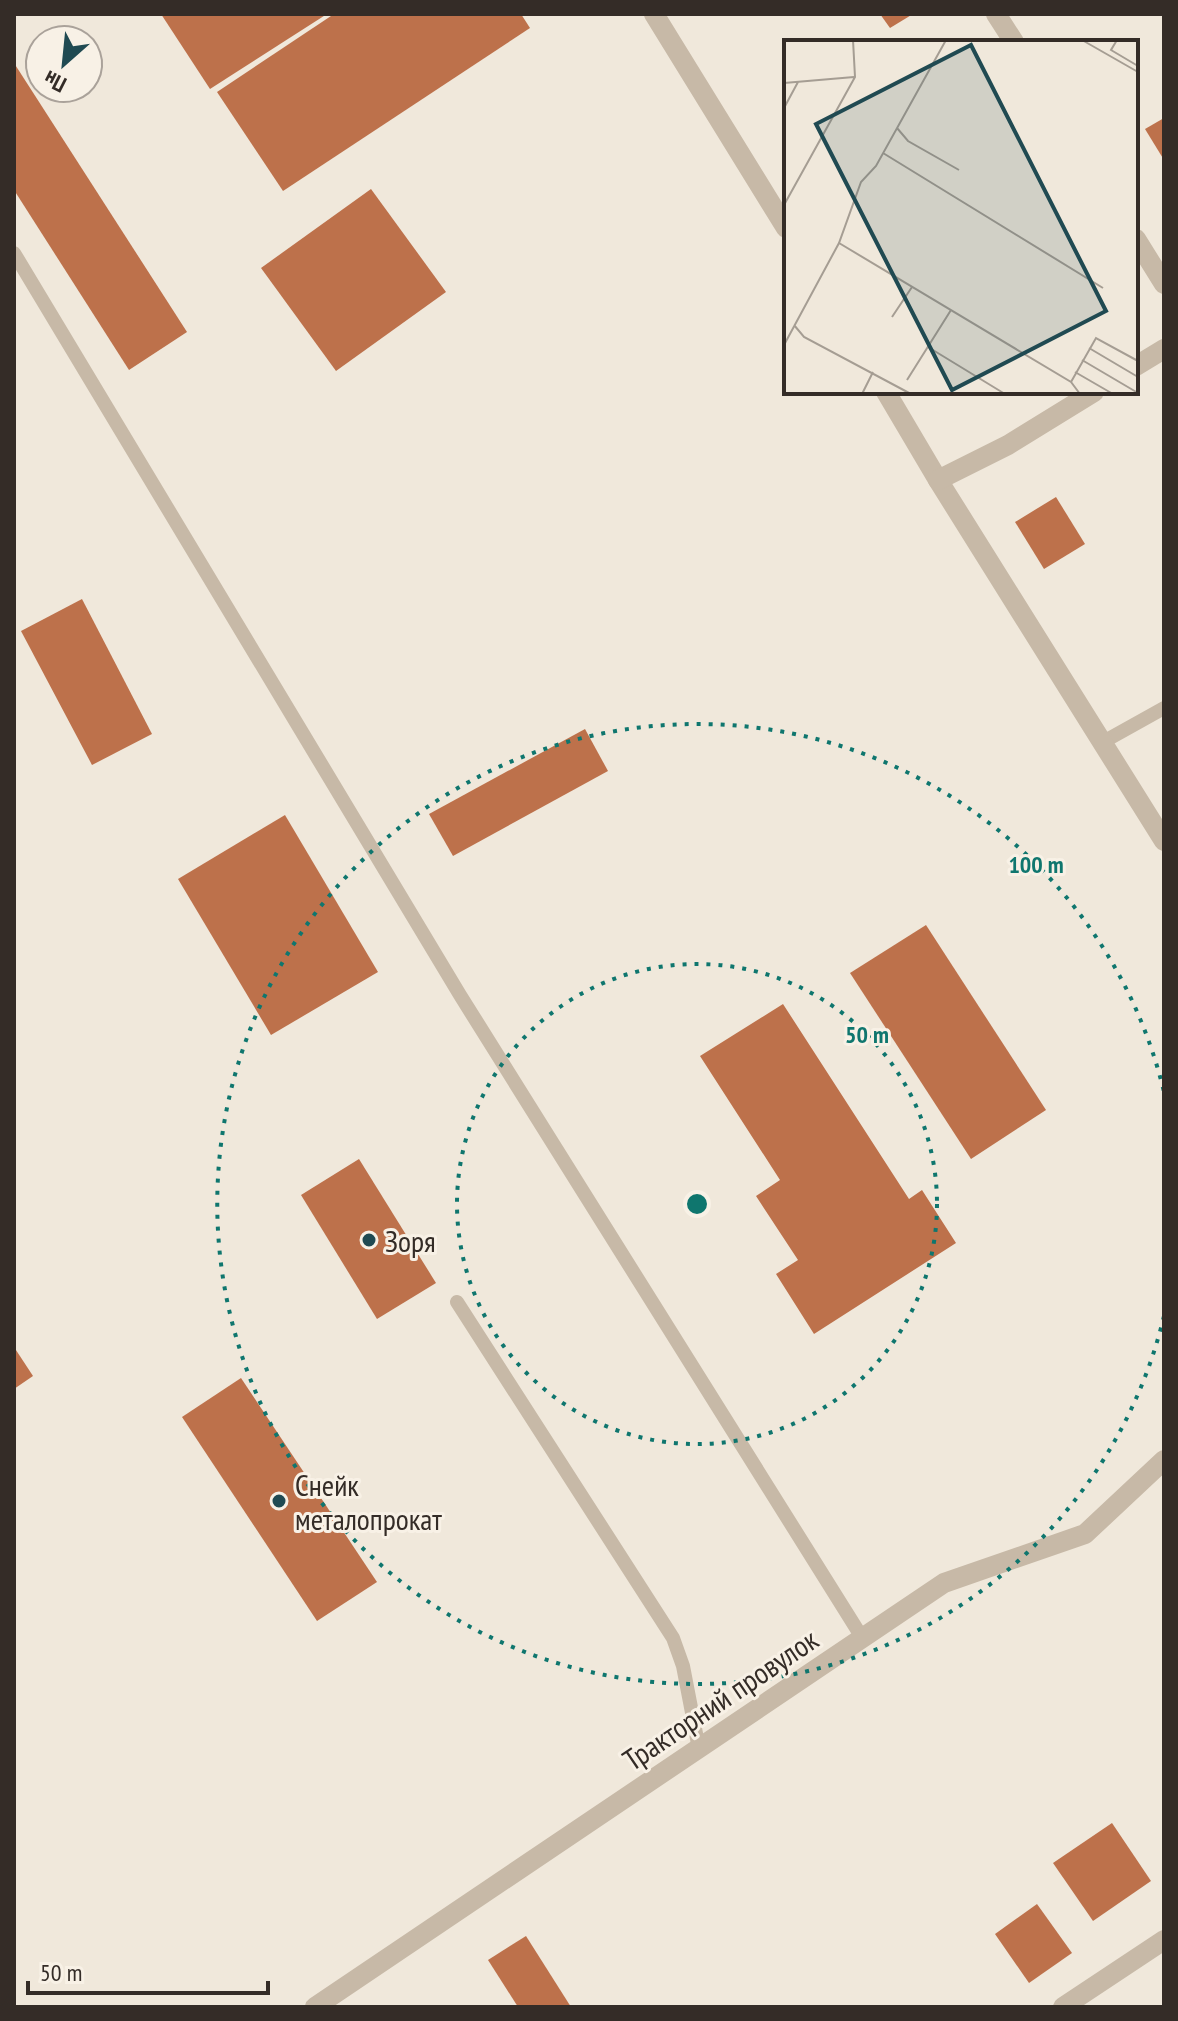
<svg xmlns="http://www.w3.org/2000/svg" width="1178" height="2021" viewBox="0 0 1178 2021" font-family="'PT Sans Narrow',sans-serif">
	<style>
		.building { fill: #bd714b }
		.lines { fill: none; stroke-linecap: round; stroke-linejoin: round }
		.lane { stroke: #c7b9a7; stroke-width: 14 }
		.street { stroke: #c7b9a7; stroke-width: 20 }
		.ring { fill: none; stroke: #0f766e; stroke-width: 4; stroke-dasharray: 4 8 }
		.poi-dot { fill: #204a52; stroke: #f8f1e6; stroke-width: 3 }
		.labels { text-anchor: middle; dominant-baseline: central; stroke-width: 6; stroke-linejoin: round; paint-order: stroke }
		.poi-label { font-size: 30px; fill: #342c27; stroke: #f8f1e6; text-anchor: start }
		.street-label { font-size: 30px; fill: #342c27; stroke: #f8f1e6 }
		.inset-road { fill: none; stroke: #a59d93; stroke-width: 2 }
		.view { fill: #204a52; fill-opacity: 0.15; stroke: #204a52; stroke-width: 4 }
		.inset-edge { fill: none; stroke: #342c27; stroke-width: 4 }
		.centre { fill: #0f766e; stroke: #f8f1e6; stroke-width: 4 }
		.ring-label { font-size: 24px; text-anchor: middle; font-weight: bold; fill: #0f766e; stroke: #f8f1e6; stroke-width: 6; stroke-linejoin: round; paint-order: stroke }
	</style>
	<rect width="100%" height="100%" fill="#f0e8db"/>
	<g class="building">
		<polygon points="161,14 327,14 210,89"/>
		<polygon points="334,14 521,14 530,28 283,191 217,92"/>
		<polygon points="880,14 913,14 890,28"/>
		<polygon points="14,63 187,332 129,370 14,190"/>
		<polygon points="1164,118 1164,160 1145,129"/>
		<polygon points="371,189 446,292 336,371 261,268"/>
		<polygon points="1056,497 1085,544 1044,569 1015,522"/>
		<polygon points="82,599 152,734 92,765 21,631"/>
		<polygon points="585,729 608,771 453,856 429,814"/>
		<polygon points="285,815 378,972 271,1035 178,879"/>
		<polygon points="926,925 1046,1110 971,1159 850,973"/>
		<polygon points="783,1004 909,1199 922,1190 956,1243 814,1334 776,1274 798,1260 756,1196 780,1180 700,1056"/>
		<polygon points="359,1159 436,1283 377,1319 301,1195"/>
		<polygon points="14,1347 33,1376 14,1389"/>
		<polygon points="241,1378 377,1582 317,1621 182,1417"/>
		<polygon points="1112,1823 1151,1881 1093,1921 1053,1863"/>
		<polygon points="1037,1904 1072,1953 1029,1983 995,1934"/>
		<polygon points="526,1936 571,2007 518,2007 488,1960"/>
	</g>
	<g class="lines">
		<g class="lane">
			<polyline points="14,253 460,995 863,1639"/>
			<polyline points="1103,742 1164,708"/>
			<polyline points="457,1302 673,1638 683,1666 699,1749"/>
		</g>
		<g class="street">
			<polyline points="654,14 786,228"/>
			<polyline points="996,14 1014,42"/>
			<polyline points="1136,239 1164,284"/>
			<polyline points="1136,366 1164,349"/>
			<polyline points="886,392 938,480 1164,841"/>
			<polyline points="938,480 1008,445 1094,392"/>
			<polyline points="315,2007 944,1583 1085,1534 1164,1460"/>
			<polyline points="1063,2007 1164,1940"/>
		</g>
	</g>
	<g class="ring">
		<circle cx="697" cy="1204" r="240"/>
		<path d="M1164 1316A480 480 0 1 1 1164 1092"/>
	</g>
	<g class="poi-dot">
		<circle cx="369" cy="1240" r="8"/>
		<circle cx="279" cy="1501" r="8"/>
	</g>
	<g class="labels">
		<g class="poi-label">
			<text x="385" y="1240">Зоря</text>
			<text x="295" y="1484">Снейк<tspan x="295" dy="34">металопрокат</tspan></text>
		</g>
		<g class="street-label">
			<text transform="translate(720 1699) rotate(-34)">Тракторний провулок</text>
		</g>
	</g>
	<g transform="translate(784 40)">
		<rect width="354" height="354" fill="#f0e8db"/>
		<path class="inset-road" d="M 298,0 L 354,32M 333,0 L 327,10 L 354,26M 0,43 L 70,37M 0,68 L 14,42M 113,88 L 124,101 L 175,130M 99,113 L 319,248M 0,165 L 71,37 L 69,0M 55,203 L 287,342 L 296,354M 108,277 L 128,247M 10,285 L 20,297 L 127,354M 0,305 L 55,203 L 77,142 L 92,126 L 162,0M 144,307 L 221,354M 305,308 L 354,337M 298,320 L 354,353M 291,332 L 329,354M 123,340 L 167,270M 287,342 L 312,298 L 354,321M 78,354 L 89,332"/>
		<path class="view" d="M 187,5 L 322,271 L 168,350 L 32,84 Z"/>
		<rect width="354" height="354" class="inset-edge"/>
	</g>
	<circle cx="697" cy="1204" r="12" class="centre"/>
	<g class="ring-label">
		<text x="1036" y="873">100 m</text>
		<text x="867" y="1043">50 m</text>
	</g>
	<rect width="1178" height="2021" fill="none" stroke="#342c27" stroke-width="32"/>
	<g transform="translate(64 64) rotate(207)"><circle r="38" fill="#f8f1e6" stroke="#aaa29a" stroke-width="2"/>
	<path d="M0-6L14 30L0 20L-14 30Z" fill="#204a52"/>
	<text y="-12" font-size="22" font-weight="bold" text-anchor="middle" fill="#342c27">Пн</text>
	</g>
	<path d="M28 1981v12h240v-12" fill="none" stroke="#342c27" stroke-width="4"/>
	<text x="40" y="1981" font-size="24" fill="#342c27" stroke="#f8f1e6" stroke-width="6" paint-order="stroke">50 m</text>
</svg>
